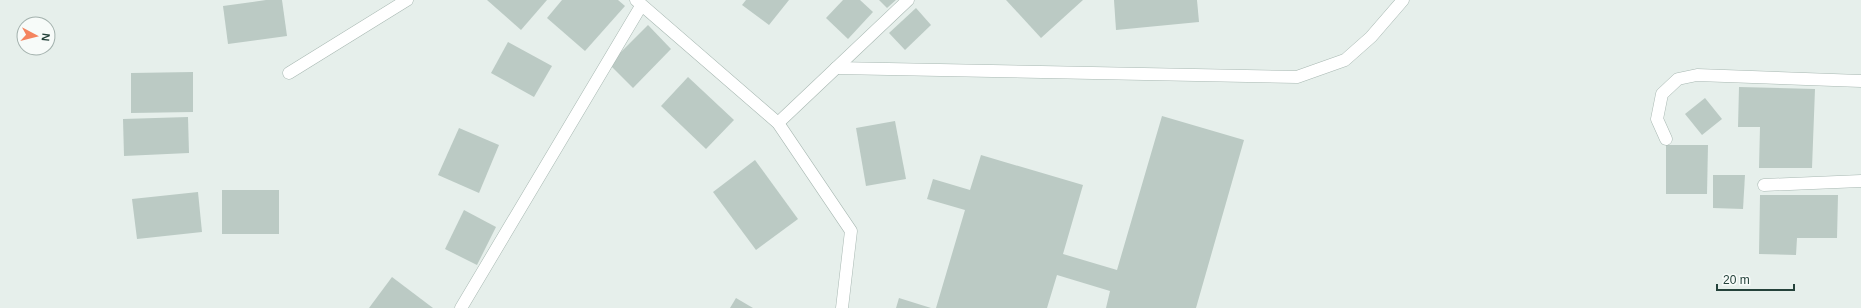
<svg xmlns="http://www.w3.org/2000/svg" width="1861" height="308" viewBox="0 0 1861 308" font-family="Arial,sans-serif">
	<style>
		.building { fill: #bbcac4 }
		.lines { fill: none; stroke-linecap: round; stroke-linejoin: round }
		.street-casing { stroke: #a8b8b2; stroke-width: 13 }
		.street { stroke: #fff; stroke-width: 12 }
	</style>
	<rect width="100%" height="100%" fill="#e6efeb"/>
	<g class="building">
		<polygon points="266,0 282,0 287,36 228,44 223,6"/>
		<polygon points="487,0 547,0 521,30"/>
		<polygon points="562,0 618,0 625,6 585,51 547,18"/>
		<polygon points="746,0 789,0 769,25 742,5"/>
		<polygon points="843,0 860,0 873,12 848,39 826,18"/>
		<polygon points="879,0 896,0 887,8"/>
		<polygon points="1006,0 1083,0 1041,38"/>
		<polygon points="1114,0 1197,0 1199,22 1116,30"/>
		<polygon points="916,8 931,25 905,50 889,33"/>
		<polygon points="648,25 671,49 633,88 609,64"/>
		<polygon points="508,42 552,66 534,97 491,73"/>
		<polygon points="193,72 193,112 131,113 131,73"/>
		<polygon points="688,77 734,120 706,149 661,106"/>
		<polygon points="1739,87 1815,89 1812,168 1759,168 1760,127 1738,127"/>
		<polygon points="1705,98 1722,119 1702,135 1685,114"/>
		<polygon points="1162,116 1244,140 1196,308 1106,308 1110,291 1057,275 1047,308 936,308 965,210 927,199 933,179 970,190 981,155 1083,185 1063,254 1117,270"/>
		<polygon points="188,117 189,153 124,156 123,119"/>
		<polygon points="895,121 906,179 866,186 856,128"/>
		<polygon points="459,128 499,145 479,193 438,175"/>
		<polygon points="1666,145 1708,145 1707,194 1666,194"/>
		<polygon points="755,160 798,219 756,250 713,192"/>
		<polygon points="1713,175 1745,175 1743,209 1713,208"/>
		<rect x="222" y="190" width="57" height="44"/>
		<polygon points="198,192 202,232 137,239 132,199"/>
		<polygon points="1760,195 1838,195 1837,238 1797,238 1796,255 1759,254"/>
		<polygon points="464,210 496,227 477,265 445,249"/>
		<polygon points="392,277 433,308 369,308"/>
		<polygon points="736,298 753,308 730,308"/>
		<polygon points="899,298 931,308 896,308"/>
	</g>
	<g class="lines">
		<g class="street-casing">
			<g id="street">
				<polyline points="636,0 778,123 851,231 842,308"/>
				<polyline points="836,68 1297,77 1345,60 1371,37 1403,0"/>
				<polyline points="289,73 407,0"/>
				<polyline points="778,123 908,0"/>
				<polyline points="1666,139 1657,119 1662,94 1678,79 1697,75 1861,81"/>
				<polyline points="1764,185 1861,181"/>
				<polyline points="461,308 641,6"/>
			</g>
		</g>
		<use href="#street" class="street"/>
	</g>
	<g transform="translate(36 36) rotate(97)"><circle r="19" fill="#f7fbf9" stroke="#a3b1ad"/>
	<path d="M0-3L7 15L0 10L-7 15Z" fill="#f4845f"/>
	<text y="-6" font-size="11" font-weight="bold" text-anchor="middle" fill="#24423a">N</text>
	</g>
	<path d="M1717 284v6h77v-6" fill="none" stroke="#24423a" stroke-width="2"/>
	<text x="1723" y="284" font-size="12" fill="#24423a" stroke="#f7fbf9" stroke-width="3" paint-order="stroke">20 m</text>
</svg>
